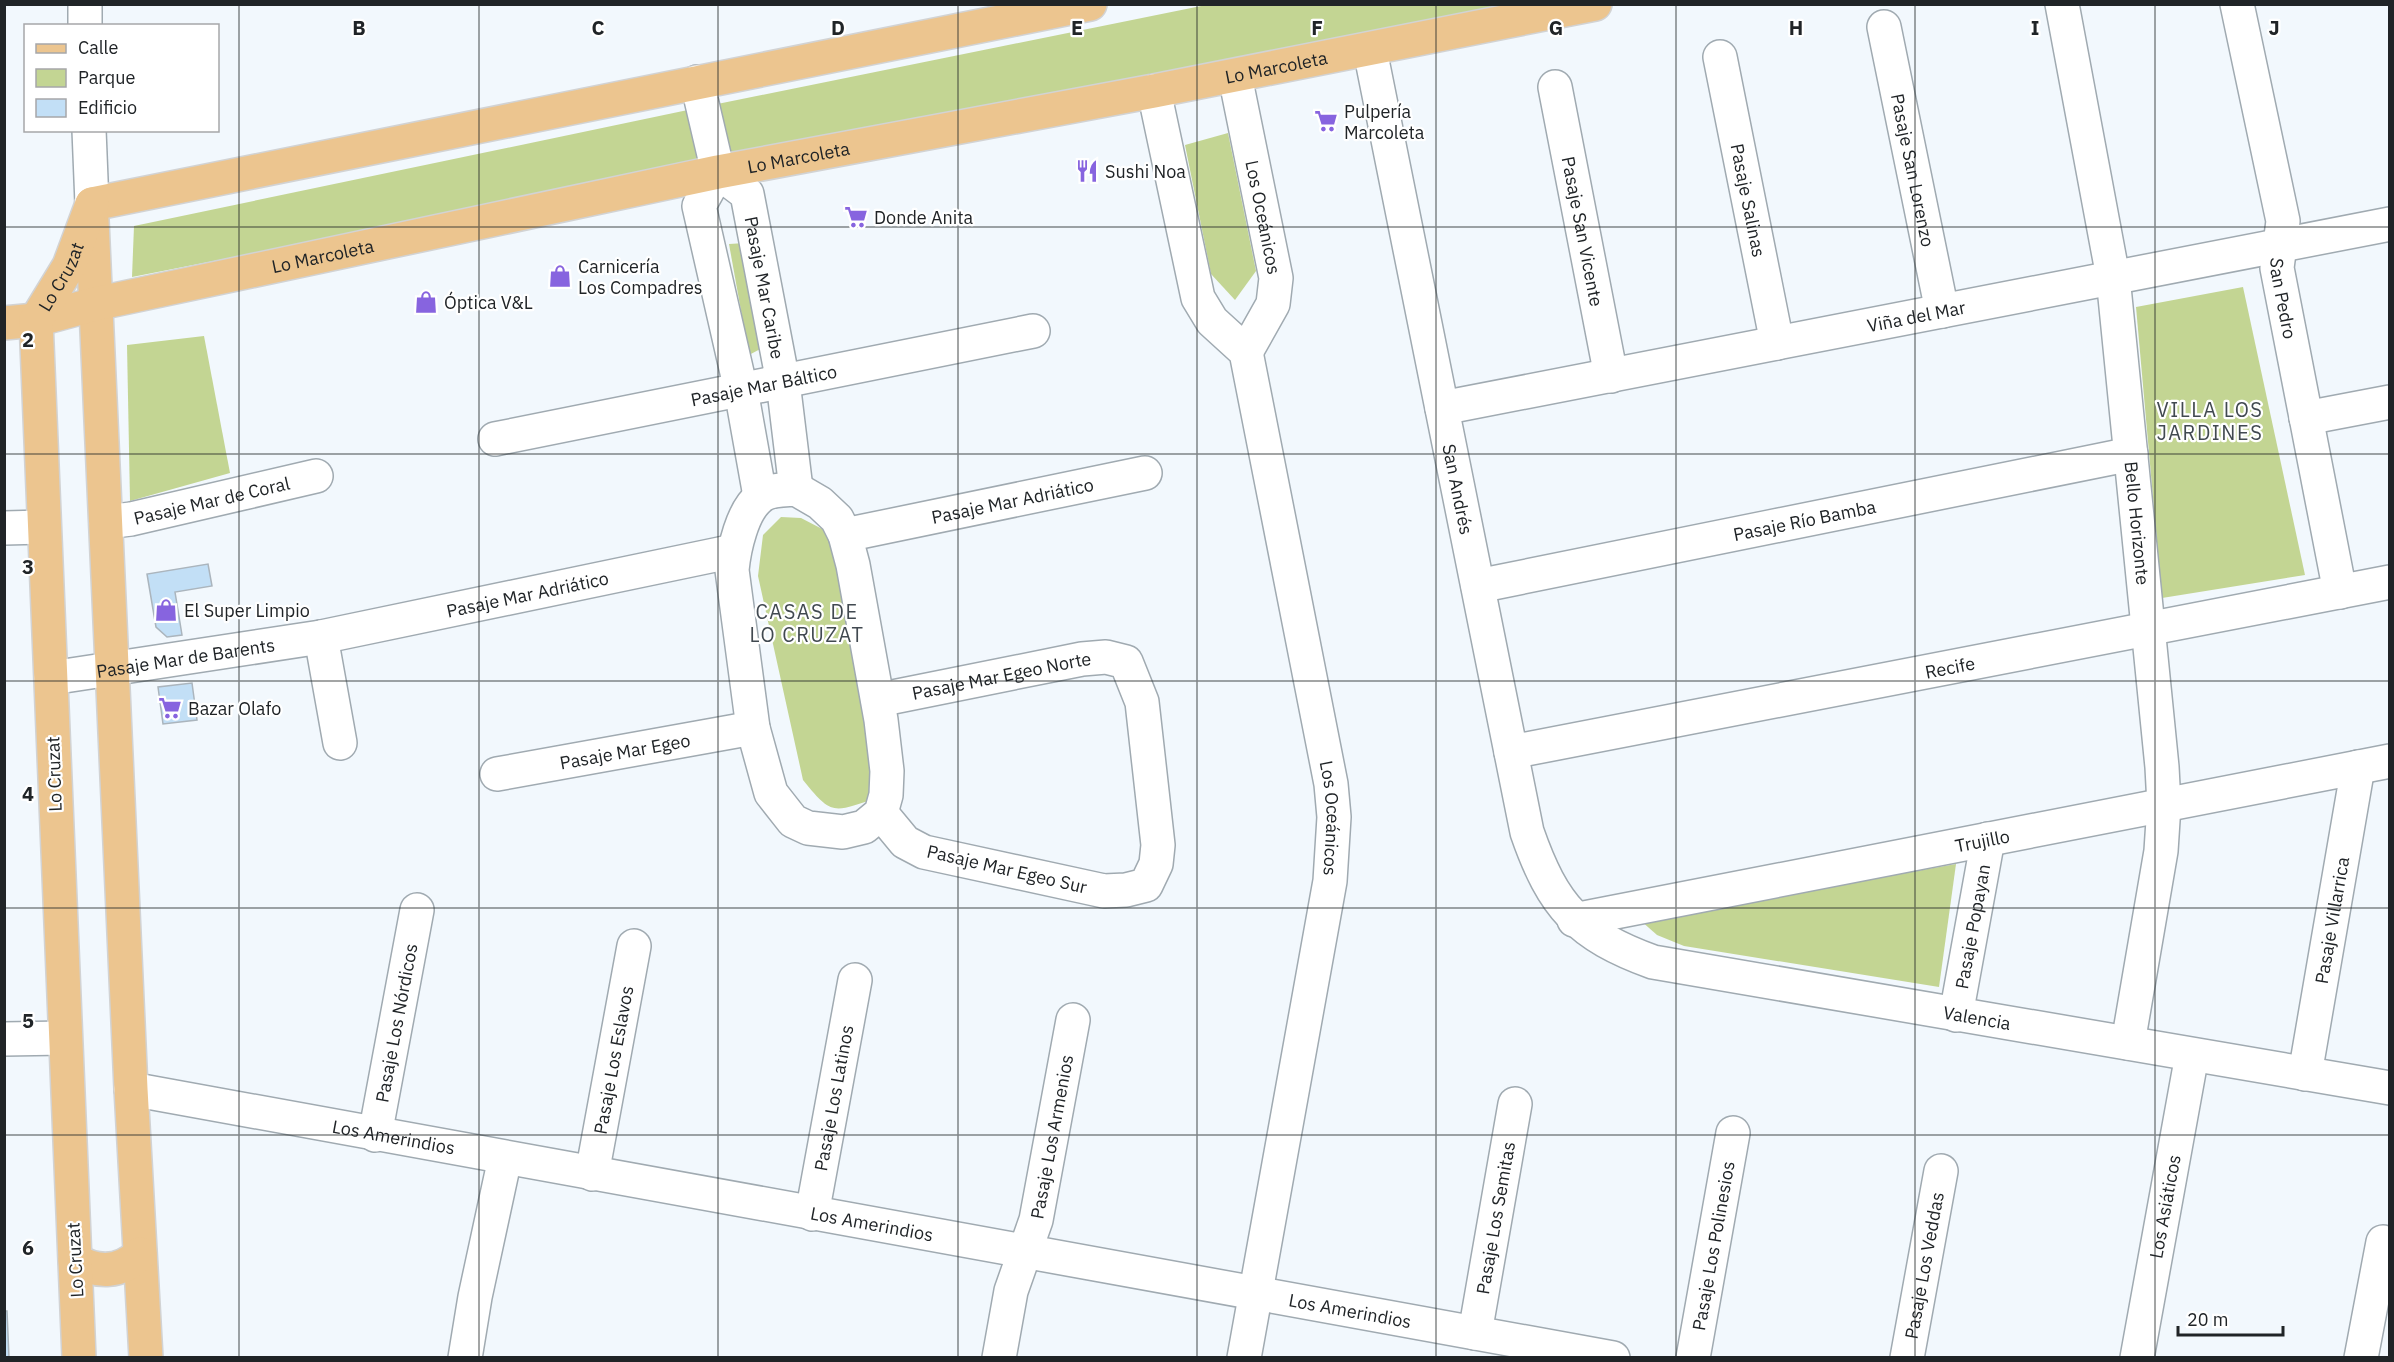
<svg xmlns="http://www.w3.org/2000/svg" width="2394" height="1362" viewBox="0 0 2394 1362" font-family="'IBM Plex Sans',sans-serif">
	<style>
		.green { fill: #c3d593 }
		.building { fill: #c2dff6; stroke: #abb5bd; stroke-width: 1.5 }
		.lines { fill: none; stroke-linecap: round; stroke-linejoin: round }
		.minor-casing { stroke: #a0aab1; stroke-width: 36 }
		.major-casing { stroke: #d2d3d4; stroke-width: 36 }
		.minor { stroke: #fff; stroke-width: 33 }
		.major { stroke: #ecc58f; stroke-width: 33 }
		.grid { fill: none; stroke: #202427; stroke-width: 1.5; stroke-opacity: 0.55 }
		.labels { text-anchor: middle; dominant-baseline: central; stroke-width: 4.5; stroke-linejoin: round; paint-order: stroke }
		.street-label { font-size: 18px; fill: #202427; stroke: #fff }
		.poi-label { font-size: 18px; fill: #202427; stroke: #fff; text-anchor: start }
		.neighbourhood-label { font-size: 20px; letter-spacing: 1.5px; fill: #414950; stroke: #fff }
		.grid-label { font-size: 20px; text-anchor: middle; font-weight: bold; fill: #202427; stroke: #fff; stroke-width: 4.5; stroke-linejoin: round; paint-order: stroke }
	</style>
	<rect width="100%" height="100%" fill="#f2f8fd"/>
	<g class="green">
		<polygon points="1206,5 1519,5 132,277 134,226 683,111"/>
		<polygon points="1228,133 1256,271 1235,300 1211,274 1185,145"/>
		<polygon points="745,243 766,346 749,355 729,244"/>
		<polygon points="2243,287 2305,575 2162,598 2136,307"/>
		<polygon points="204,336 230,473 130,501 127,345"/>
		<path d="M 781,517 L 801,518 L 828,532 L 879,748 L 877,798 C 833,812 833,817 803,780 L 758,576 L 763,535 Z"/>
		<polygon points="1956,864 1939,987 1684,946 1657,935 1640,920"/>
	</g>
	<g class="building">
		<polygon points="208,564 212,586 175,592 182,635 167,637 156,627 147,574"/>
		<polygon points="192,683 197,720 163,724 158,687"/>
		<polygon points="4,1311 7,1311 9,1358 4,1358"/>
	</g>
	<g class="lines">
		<g class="minor-casing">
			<g id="minor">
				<polyline points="85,4 85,26"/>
				<path id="s1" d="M 2062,4 L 2113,277 L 2162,767 L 2164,805 L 2161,851 L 2128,1043"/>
				<path id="s2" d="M 2237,4 L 2283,221 L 2277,268 L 2340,592"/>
				<path id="s3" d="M 1884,27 L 1942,311"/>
				<path id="s4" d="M 1370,50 L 1527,832 C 1553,907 1579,935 1653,962 L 2390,1088"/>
				<path id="s5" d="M 1720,57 L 1777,343"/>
				<path id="s6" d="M 1235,76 L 1276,278 L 1273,304 L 1246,352"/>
				<path id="s7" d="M 697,82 L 718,172 L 747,194 L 783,382 L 796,489"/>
				<path id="s8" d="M 1555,87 L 1611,376"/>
				<path id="s9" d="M 1154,91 L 1198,298 L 1212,321 L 1246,352 L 1331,784 L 1334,817 L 1330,881 L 1244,1358"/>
				<polyline points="89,130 92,204"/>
				<polyline points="718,172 699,206 741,390 760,496"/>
				<path id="s10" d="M 1442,408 L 2390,224"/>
				<polyline points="2306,418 2390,402"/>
				<path id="s11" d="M 495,439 L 1033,331"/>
				<path d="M 796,489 L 820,503 L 837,519 L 845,535 L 853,565 L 881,720 L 887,771 L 886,795 L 881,813 L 864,827 L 843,832 L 808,828 L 793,821 L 771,793 L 753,728 L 732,570 C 734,549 742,511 760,497 C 769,489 785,490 796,489 Z"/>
				<path id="s12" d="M 106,522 L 131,519 L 316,476"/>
				<polyline points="4,528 44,527"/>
				<path id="s13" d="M 845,535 L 1145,473"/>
				<path id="s14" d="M 1478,586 L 2131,454"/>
				<polyline points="321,637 340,743"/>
				<path id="s15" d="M 51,678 L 321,637 L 734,551"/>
				<path id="s16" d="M 878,700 L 1082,659 L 1106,657 L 1126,662 L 1142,702 L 1158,845 L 1156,864 L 1146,885 L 1126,890 L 1104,891 L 924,852 L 905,842 L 881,813"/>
				<path id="s17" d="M 1511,752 L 2390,582"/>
				<path id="s18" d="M 497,774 L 753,728"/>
				<path id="s19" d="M 1574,920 L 2390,761"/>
				<path id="s20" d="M 1956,1015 L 1988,839"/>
				<polyline points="4,1039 65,1038"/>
				<path id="s21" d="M 2305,1074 L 2358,767"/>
				<path id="s22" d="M 131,1089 L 1613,1358"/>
				<path id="s23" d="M 375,1135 L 417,910"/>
				<path id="s24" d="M 592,1174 L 634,946"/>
				<path id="s25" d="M 812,1214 L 855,980"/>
				<path id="s26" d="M 1475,1333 L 1515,1104"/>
				<polyline points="465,1358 475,1297 505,1158"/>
				<path id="s27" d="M 999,1358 L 1011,1291 L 1036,1220 L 1073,1020"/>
				<path id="s28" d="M 1693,1358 L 1733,1133"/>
				<path id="s29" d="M 1907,1358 L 1941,1171"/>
				<path id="s30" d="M 2137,1358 L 2192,1055"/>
				<polyline points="2361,1358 2383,1242"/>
			</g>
		</g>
		<g class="major-casing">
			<g id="major">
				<polyline points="92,204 1090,4"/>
				<polyline points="92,220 131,1089 146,1358"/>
				<path id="s31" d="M 4,323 L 36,320 L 95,304 L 718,172 L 1154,91 L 1595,4"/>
				<path d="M 75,1260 C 98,1274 121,1273 140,1254"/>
				<path id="s32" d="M 79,1358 L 36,320 L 69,266 L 92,204"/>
			</g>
		</g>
		<use href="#minor" class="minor"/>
		<use href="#major" class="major"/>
	</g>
	<path class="grid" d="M 239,4 L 239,1358M 479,4 L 479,1358M 718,4 L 718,1358M 958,4 L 958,1358M 1197,4 L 1197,1358M 1436,4 L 1436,1358M 1676,4 L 1676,1358M 1915,4 L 1915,1358M 2155,4 L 2155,1358M 4,227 L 2390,227M 4,454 L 2390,454M 4,681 L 2390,681M 4,908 L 2390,908M 4,1135 L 2390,1135"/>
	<defs>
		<g id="supermarket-bare" transform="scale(1.8)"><path d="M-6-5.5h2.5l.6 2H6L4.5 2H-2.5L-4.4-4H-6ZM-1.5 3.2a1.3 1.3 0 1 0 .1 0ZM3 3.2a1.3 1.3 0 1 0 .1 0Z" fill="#8764df" stroke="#fff" stroke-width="2.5" paint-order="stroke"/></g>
		<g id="restaurant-bare" transform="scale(1.8)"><path d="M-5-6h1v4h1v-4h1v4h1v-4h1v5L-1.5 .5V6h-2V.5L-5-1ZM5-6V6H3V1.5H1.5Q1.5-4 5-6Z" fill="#8764df" stroke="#fff" stroke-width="2.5" paint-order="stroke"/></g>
		<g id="shop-bare" transform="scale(1.8)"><path d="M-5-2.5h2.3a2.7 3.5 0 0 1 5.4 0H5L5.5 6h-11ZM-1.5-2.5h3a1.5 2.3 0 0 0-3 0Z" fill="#8764df" stroke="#fff" stroke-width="2.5" paint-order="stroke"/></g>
	</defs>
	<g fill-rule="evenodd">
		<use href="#supermarket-bare" x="1326" y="121"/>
		<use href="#restaurant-bare" x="1087" y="171"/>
		<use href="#supermarket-bare" x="856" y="217"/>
		<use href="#shop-bare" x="560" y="276"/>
		<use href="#shop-bare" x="426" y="302"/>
		<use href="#shop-bare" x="166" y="610"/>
		<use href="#supermarket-bare" x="170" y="708"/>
	</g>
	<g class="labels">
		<g class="street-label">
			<text stroke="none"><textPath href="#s31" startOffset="1298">Lo Marcoleta</textPath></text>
			<text stroke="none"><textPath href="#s31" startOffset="812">Lo Marcoleta</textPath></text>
			<text stroke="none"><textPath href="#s3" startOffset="146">Pasaje San Lorenzo</textPath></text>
			<text stroke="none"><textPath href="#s5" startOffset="146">Pasaje Salinas</textPath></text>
			<text stroke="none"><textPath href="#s6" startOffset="144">Los Oceánicos</textPath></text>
			<text stroke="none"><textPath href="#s8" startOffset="147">Pasaje San Vicente</textPath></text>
			<text stroke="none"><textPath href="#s31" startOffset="326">Lo Marcoleta</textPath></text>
			<text stroke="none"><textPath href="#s32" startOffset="1089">Lo Cruzat</textPath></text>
			<text stroke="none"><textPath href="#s7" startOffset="224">Pasaje Mar Caribe</textPath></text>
			<text stroke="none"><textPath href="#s2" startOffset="300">San Pedro</textPath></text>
			<text stroke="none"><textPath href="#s10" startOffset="483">Viña del Mar</textPath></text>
			<text stroke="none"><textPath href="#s11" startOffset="274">Pasaje Mar Báltico</textPath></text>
			<text stroke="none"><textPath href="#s4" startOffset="448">San Andrés</textPath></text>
			<text stroke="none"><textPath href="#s12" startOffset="108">Pasaje Mar de Coral</textPath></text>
			<text stroke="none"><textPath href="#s13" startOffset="171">Pasaje Mar Adriático</textPath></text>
			<text stroke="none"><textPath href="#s14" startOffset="333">Pasaje Río Bamba</textPath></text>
			<text stroke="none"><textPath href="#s1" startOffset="525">Bello Horizonte</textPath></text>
			<text stroke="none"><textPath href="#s15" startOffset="484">Pasaje Mar Adriático</textPath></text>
			<text stroke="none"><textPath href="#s15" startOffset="136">Pasaje Mar de Barents</textPath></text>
			<text stroke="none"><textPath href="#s17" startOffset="447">Recife</textPath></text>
			<text stroke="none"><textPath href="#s16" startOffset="126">Pasaje Mar Egeo Norte</textPath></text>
			<text stroke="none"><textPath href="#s18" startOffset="130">Pasaje Mar Egeo</textPath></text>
			<text transform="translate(54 774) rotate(-92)">Lo Cruzat</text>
			<text stroke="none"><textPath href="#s9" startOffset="759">Los Oceánicos</textPath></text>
			<text stroke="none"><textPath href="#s19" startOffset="416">Trujillo</textPath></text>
			<text transform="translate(1007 869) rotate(13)">Pasaje Mar Egeo Sur</text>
			<text stroke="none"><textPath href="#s21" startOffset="156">Pasaje Villarrica</textPath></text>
			<text stroke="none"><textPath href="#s20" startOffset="90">Pasaje Popayan</textPath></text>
			<text stroke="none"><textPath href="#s4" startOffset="1316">Valencia</textPath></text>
			<text stroke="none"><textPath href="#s23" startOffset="114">Pasaje Los Nórdicos</textPath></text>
			<text stroke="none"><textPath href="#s24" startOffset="116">Pasaje Los Eslavos</textPath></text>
			<text stroke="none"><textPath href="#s25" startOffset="118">Pasaje Los Latinos</textPath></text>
			<text stroke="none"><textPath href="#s27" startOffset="228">Pasaje Los Armenios</textPath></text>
			<text stroke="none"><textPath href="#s22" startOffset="267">Los Amerindios</textPath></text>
			<text stroke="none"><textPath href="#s30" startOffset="154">Los Asiáticos</textPath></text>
			<text stroke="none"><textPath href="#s26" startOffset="117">Pasaje Los Semitas</textPath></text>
			<text stroke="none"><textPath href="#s22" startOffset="753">Los Amerindios</textPath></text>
			<text stroke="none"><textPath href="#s28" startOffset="114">Pasaje Los Polinesios</textPath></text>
			<text transform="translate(75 1260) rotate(-93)">Lo Cruzat</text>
			<text stroke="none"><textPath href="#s29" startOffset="94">Pasaje Los Veddas</textPath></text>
			<text stroke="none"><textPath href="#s22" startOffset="1239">Los Amerindios</textPath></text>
		</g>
		<g class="poi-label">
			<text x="1344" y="111">Pulpería<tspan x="1344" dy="21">Marcoleta</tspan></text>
			<text x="1105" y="171">Sushi Noa</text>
			<text x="874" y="217">Donde Anita</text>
			<text x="578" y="266">Carnicería<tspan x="578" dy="21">Los Compadres</tspan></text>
			<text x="444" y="302">Óptica V&amp;L</text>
			<text x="184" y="610">El Super Limpio</text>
			<text x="188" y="708">Bazar Olafo</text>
		</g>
		<g class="neighbourhood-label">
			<text x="2210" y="409">VILLA LOS<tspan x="2210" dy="23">JARDINES</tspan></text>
			<text x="807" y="611">CASAS DE<tspan x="807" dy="23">LO CRUZAT</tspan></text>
		</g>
	</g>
	<g class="grid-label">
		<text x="359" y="35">B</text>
		<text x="598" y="35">C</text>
		<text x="838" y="35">D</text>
		<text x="1077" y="35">E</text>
		<text x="1317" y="35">F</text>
		<text x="1556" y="35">G</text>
		<text x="1796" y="35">H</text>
		<text x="2035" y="35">I</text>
		<text x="2274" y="35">J</text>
		<text x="28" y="347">2</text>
		<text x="28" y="574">3</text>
		<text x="28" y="801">4</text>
		<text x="28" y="1028">5</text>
		<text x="28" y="1255">6</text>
	</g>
	<rect width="2394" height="1362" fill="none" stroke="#202427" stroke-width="12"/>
	<rect x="24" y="24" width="195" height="108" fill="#ffffff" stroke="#a6a7a9" stroke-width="1.5"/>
	<rect x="36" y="44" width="30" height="9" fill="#ecc58f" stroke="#a6a7a9" stroke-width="1.5"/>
	<text x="78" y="54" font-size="18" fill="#202427">Calle</text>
	<rect x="36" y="69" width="30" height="18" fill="#c3d593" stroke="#a6a7a9" stroke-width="1.5"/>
	<text x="78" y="84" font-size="18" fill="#202427">Parque</text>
	<rect x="36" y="99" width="30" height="18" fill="#c2dff6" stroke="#a6a7a9" stroke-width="1.5"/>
	<text x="78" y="114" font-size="18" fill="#202427">Edificio</text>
	<path d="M2178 1326v9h105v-9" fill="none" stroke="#202427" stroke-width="3"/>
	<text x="2187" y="1326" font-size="18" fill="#202427" stroke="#ffffff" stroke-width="4.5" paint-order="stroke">20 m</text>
</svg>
